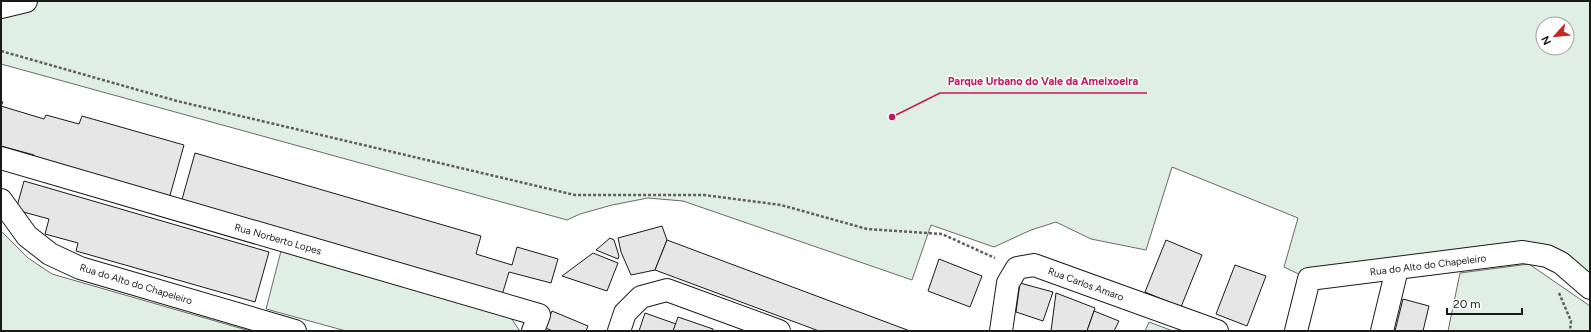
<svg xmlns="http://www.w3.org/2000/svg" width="1591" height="332" viewBox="0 0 1591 332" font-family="Figtree,sans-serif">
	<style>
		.green { fill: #e0efe3; stroke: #6a6a6a; fill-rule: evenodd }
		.building { fill: #e6e6e6; stroke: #1a1a1a }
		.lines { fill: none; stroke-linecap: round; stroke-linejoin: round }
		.street-casing { stroke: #1a1a1a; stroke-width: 24 }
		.path { stroke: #5f5f5f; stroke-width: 2.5; stroke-dasharray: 3 2; stroke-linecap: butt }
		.street { stroke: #fff; stroke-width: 22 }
		.labels { text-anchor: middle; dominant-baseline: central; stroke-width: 3; stroke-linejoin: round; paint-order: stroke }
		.street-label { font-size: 10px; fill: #1a1a1a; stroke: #fff }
		.leader { fill: none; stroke: #c2185b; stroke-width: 1.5 }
		.callout-dot { fill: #c2185b; stroke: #fff; stroke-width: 1.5 }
		.callout-label { font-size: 11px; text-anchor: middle; font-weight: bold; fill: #c2185b; stroke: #fff; stroke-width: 3; stroke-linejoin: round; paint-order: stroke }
	</style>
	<rect width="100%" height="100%" fill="#fff"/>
	<g class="green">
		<path d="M 1,1 L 1590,1 L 1590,288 L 1547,256 L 1309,279 L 1284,267 L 1298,218 L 1172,167 L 1146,250 L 1091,239 L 1056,222 L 1031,230 L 994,247 L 931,225 L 912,280 L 683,201 L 648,198 L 612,205 L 580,214 L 567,220 L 1,64 ZM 1543,24 L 1567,24 L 1567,48 L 1543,48 Z"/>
		<polygon points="1,231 28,258 52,274 250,331 1,331"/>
		<polygon points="281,251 509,315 520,331 346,331 266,309"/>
		<polygon points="1529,264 1590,306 1590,331 1448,331 1460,273"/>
		<polygon points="1149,322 1173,331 1145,331"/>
	</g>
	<g class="building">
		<polygon points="1,102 3,102 1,106 44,119 46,115 79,124 82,116 184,145 169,199 33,160 34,155 1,146"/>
		<polygon points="195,153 481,236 476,254 512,265 517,247 558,259 551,283 509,272 502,295 181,203"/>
		<polygon points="24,181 269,252 255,302 76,251 78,243 45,234 49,219 16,210"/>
		<polygon points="662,226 667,240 655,270 631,275 621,252 618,238"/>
		<polygon points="610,238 614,240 619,256 618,259 596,250"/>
		<polygon points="667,240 910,331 819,331 655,270"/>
		<polygon points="1166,240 1202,255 1181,307 1145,292"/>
		<polygon points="593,253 618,263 607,291 562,276"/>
		<polygon points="939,259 982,276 970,307 928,291"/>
		<polygon points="1235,265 1266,276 1247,326 1216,314"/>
		<polygon points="1020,283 1053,292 1043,321 1016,312"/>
		<polygon points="1056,293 1095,308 1087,331 1051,331"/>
		<polygon points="1403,299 1429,306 1423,331 1395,331"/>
		<polygon points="552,311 588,326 586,331 553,331 545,328"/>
		<polygon points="1094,311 1119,321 1114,331 1087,331"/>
		<polygon points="645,313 676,324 673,331 639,331"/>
		<polygon points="678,317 713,329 713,331 673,331"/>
	</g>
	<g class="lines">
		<g class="street-casing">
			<g id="street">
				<polyline points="1,7 26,1"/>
				<polyline points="1,158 539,315 533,331"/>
				<polyline points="1,200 27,236 50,254 80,268 295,331"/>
				<polyline points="619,331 625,313 641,297 667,290 779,331"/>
				<polyline points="1001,331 1008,283 1017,268 1034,265 1217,331"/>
				<polyline points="1296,331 1309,279 1523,252 1547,256 1561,263 1590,288"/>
				<polyline points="1382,331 1397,269"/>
			</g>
		</g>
		<g class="path">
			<polyline points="1,51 177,101 575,195 704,195 781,205 867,229 942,234 995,258"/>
			<polyline points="1559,293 1571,321 1570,331"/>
		</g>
		<use href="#street" class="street"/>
	</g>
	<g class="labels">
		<g class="street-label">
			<text transform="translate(278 239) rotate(16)">Rua Norberto Lopes</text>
			<text transform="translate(1428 265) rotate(-7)">Rua do Alto do Chapeleiro</text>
			<text transform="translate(136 284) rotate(17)">Rua do Alto do Chapeleiro</text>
			<text transform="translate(1086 284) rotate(20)">Rua Carlos Amaro</text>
		</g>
	</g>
	<path class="leader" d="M892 117L940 93H1147"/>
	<circle class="callout-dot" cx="892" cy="117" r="4"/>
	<g class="callout-label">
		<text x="1043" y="85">Parque Urbano do Vale da Ameixoeira</text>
	</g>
	<rect width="1591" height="332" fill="none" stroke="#1a1a1a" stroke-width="4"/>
	<g transform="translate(1555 36) rotate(243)"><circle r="19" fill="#ffffff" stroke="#a3a3a3"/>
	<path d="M0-3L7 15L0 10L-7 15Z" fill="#c62828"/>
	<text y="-6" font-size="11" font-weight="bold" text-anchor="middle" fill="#1a1a1a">N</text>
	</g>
	<path d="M1447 308v6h75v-6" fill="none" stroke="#1a1a1a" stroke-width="2"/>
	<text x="1453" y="308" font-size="12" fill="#1a1a1a" stroke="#ffffff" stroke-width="3" paint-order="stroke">20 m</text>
</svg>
